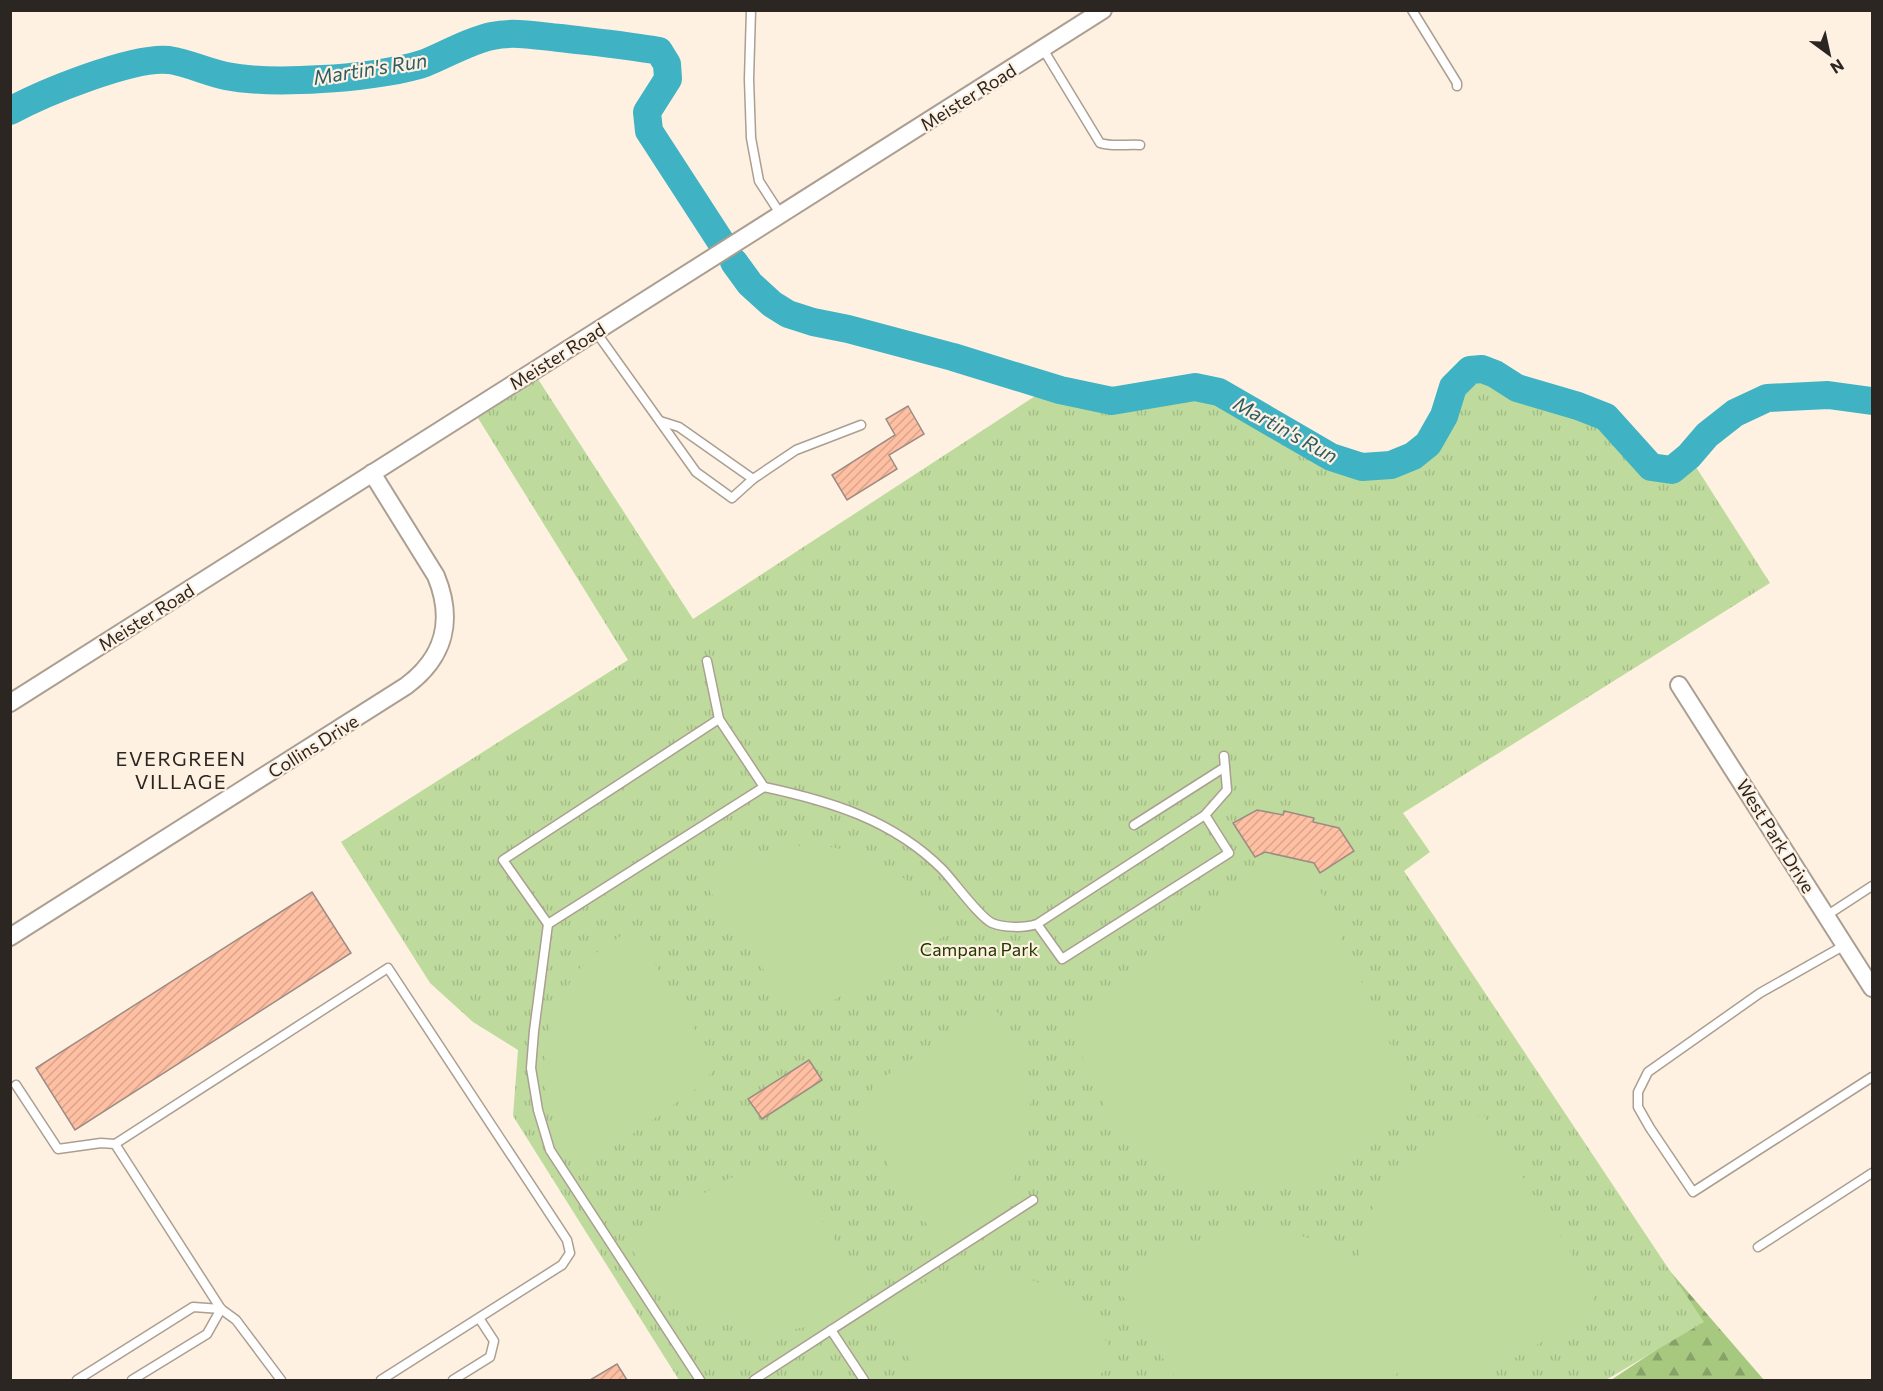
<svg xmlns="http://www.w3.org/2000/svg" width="1883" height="1391" viewBox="0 0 1883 1391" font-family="Commissioner,sans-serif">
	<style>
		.forest { fill: url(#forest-firs) }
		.park { fill: url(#park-tufts) }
		.garden { fill: #bedb9d }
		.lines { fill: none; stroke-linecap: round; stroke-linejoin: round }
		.river { stroke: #3fb2c3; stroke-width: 28 }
		.building { fill: url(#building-hatch); stroke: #9d8c84; stroke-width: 1.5 }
		.lane-casing { stroke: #ab9f92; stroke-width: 11 }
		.street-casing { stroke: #ab9f92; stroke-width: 20 }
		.lane { stroke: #fff; stroke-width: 8 }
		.street { stroke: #fff; stroke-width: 16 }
		.labels { text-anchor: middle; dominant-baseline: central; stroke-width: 4.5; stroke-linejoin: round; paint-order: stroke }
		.street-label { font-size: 18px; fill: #2b2621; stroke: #fef1e2 }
		.park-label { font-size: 18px; fill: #233701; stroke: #fef1e2 }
		.water-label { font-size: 20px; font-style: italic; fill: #2d5d64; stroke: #fef1e2 }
		.neighbourhood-label { font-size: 20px; letter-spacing: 1.5px; fill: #2b2621; stroke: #fef1e2 }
	</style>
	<defs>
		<pattern id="forest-firs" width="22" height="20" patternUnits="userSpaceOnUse" patternTransform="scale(1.5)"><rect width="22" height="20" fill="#a6c87f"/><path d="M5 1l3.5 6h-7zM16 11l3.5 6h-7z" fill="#87a268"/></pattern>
		<pattern id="park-tufts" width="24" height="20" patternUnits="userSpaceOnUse" patternTransform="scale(1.5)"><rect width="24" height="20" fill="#bedb9d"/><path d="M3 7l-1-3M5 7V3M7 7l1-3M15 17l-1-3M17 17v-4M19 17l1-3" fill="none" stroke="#a3bc87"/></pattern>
		<pattern id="building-hatch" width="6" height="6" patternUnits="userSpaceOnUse" patternTransform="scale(1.5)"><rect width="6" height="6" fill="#febfa2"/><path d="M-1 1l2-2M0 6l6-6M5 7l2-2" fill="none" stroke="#daa48b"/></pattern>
	</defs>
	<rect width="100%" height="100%" fill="#fef1e2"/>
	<polygon class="forest" points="1656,1255 1764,1380 1611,1380 1671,1340"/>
	<polygon class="park" points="1482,369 1495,374 1517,388 1578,406 1606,417 1651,467 1672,470 1689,456 1770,583 1403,813 1430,852 1404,871 1704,1322 1606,1380 679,1380 513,1116 518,1050 473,1022 430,983 341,842 628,660 478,418 538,379 693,619 1049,387 1112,401 1195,387 1219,392 1331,457 1362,467 1391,465 1413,456 1428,444 1444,416 1453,387 1470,370"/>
	<g class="garden">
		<path d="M 816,845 C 851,849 880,858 907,881 C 924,895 935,917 946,935 L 827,1004 L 808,1011 L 784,999 L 703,881 C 744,857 767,846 816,845 Z"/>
		<path d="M 1273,854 L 1307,862 L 1416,1101 C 1390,1130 1365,1156 1330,1174 C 1313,1183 1291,1186 1272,1188 C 1255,1190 1236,1193 1218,1191 C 1201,1189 1187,1177 1174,1168 C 1157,1157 1140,1147 1126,1133 C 1098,1104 1084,1066 1074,1028 Z"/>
		<path d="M 633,928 L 710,1054 L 712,1072 L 696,1089 L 581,1170 C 547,1115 531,1073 557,1010 C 564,993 571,976 585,963 C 599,949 617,939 633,928 Z"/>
		<path d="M 993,1006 C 1003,1021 1016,1037 1021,1053 C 1034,1090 1034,1139 1016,1174 C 999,1206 970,1229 942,1248 L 867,1131 L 863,1110 L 875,1083 Z"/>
		<path d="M 1483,1114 L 1595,1292 L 1593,1312 L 1477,1380 L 1414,1380 L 1406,1368 L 1387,1380 L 1177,1380 L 1117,1287 C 1132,1277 1147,1265 1163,1256 C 1211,1230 1276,1219 1327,1246 C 1340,1252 1348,1263 1358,1273 C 1360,1252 1363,1230 1372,1210 C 1390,1168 1446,1136 1483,1114 Z"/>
		<path d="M 763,1163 L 786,1168 L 871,1294 C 859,1301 848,1310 835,1316 C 796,1336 750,1335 710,1319 C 694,1312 679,1305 667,1293 C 651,1278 639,1259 626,1242 L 724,1181 Z"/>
		<path d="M 977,1270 C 988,1272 999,1272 1010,1274 C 1060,1283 1095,1320 1120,1362 L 1090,1380 L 924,1380 L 876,1310 C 912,1286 933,1275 977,1270 Z"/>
	</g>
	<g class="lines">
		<g class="river">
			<path d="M 10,111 C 43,93 133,56 169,60 C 189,63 207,72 226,76 C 256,82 291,81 322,79 C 349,78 399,72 425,63 C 448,54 468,41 492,36 C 514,31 538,36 560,38 C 593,42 626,45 659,51 L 667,64 L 668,79 L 647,112 L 649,131 L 721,242"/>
			<polyline points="734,262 750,284 772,304 788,314 813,322 848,329 953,357 1060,390 1112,401 1195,387 1219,392 1331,457 1362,467 1391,465 1413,456 1428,444 1444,416 1453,387 1470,370 1482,369 1495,374 1517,388 1578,406 1606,417 1651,467 1672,470 1689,456 1707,435 1735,413 1767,398 1828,395 1872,401"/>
		</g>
	</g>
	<g class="building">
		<polygon points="908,406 924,434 889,455 897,469 847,500 832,475 895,435 886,419"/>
		<polygon points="1257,810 1283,815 1284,811 1314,818 1313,822 1339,828 1354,851 1320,873 1314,863 1265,852 1255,857 1233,823"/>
		<polygon points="312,892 351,953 75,1130 36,1068"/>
		<polygon points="809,1060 822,1080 762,1119 748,1099"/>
		<polygon points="617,1364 627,1380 590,1380"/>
	</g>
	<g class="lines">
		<g class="lane-casing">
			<g id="lane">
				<polyline points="751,10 749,79 751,138 759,181 781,215"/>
				<polyline points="1412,10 1457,83 1457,86"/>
				<path d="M 1043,49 L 1100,143 C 1112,147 1127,144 1140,145"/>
				<polyline points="596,332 696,472 732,498 753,479 796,450 861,425"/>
				<polyline points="660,421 679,427 753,479"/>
				<path d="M 764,787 C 830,801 893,820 942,869 C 953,880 979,917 992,923 C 1004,928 1025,928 1037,924 L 1062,959 L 1229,853 L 1205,815 L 1037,924"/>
				<polyline points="1205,815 1227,790 1224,756"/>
				<polyline points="1134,825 1225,767"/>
				<polyline points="1826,916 1872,886"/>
				<polyline points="548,924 764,787 719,719"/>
				<polyline points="1845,945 1760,993 1648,1072 1638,1092 1638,1107 1650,1128 1693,1192 1872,1077"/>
				<polyline points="16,1085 58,1149 101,1143 115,1144"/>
				<polyline points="1758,1247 1872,1173"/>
				<polyline points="831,1330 1033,1200"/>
				<polyline points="77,1380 193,1307 221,1309"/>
				<polyline points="132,1380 207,1334 221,1309"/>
				<polyline points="281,1380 236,1320 221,1309 115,1144 388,968 567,1240 570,1253 562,1265 381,1380"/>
				<polyline points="453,1380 490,1357 494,1341 479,1318"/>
				<polyline points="700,1380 550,1150 538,1110 531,1068 534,1031 548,924 503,860 719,719 707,661"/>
				<polyline points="754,1380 831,1330 864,1380"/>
			</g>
		</g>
		<g class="street-casing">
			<g id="street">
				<polyline points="1679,685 1872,988"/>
				<polyline points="10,703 1103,10"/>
				<path d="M 10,937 L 406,686 C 445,657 454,620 436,576 L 372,473"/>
			</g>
		</g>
		<use href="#lane" class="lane"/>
		<use href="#street" class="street"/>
	</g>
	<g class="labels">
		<g class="street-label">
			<text transform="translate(968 97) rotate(-32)">Meister Road</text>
			<text transform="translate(557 356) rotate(-32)">Meister Road</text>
			<text transform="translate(146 617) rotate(-32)">Meister Road</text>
			<text transform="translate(313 746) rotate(-32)">Collins Drive</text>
			<text transform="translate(1776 836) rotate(58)">West Park Drive</text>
		</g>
		<g class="park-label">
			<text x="979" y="949">Campana Park</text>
		</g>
		<g class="water-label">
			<text transform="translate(370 68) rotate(-9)">Martin's Run</text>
			<text transform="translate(1286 429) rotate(29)">Martin's Run</text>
		</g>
		<g class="neighbourhood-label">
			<text x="181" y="758">EVERGREEN<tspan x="181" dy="23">VILLAGE</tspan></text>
		</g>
	</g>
	<rect width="1883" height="1391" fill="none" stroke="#2b2621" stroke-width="24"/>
	<g transform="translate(1829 54) rotate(147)" stroke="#fef1e2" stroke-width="4.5" paint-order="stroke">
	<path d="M0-4.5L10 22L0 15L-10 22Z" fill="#2b2621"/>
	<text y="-9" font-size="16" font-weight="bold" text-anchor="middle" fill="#2b2621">N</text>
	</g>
</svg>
